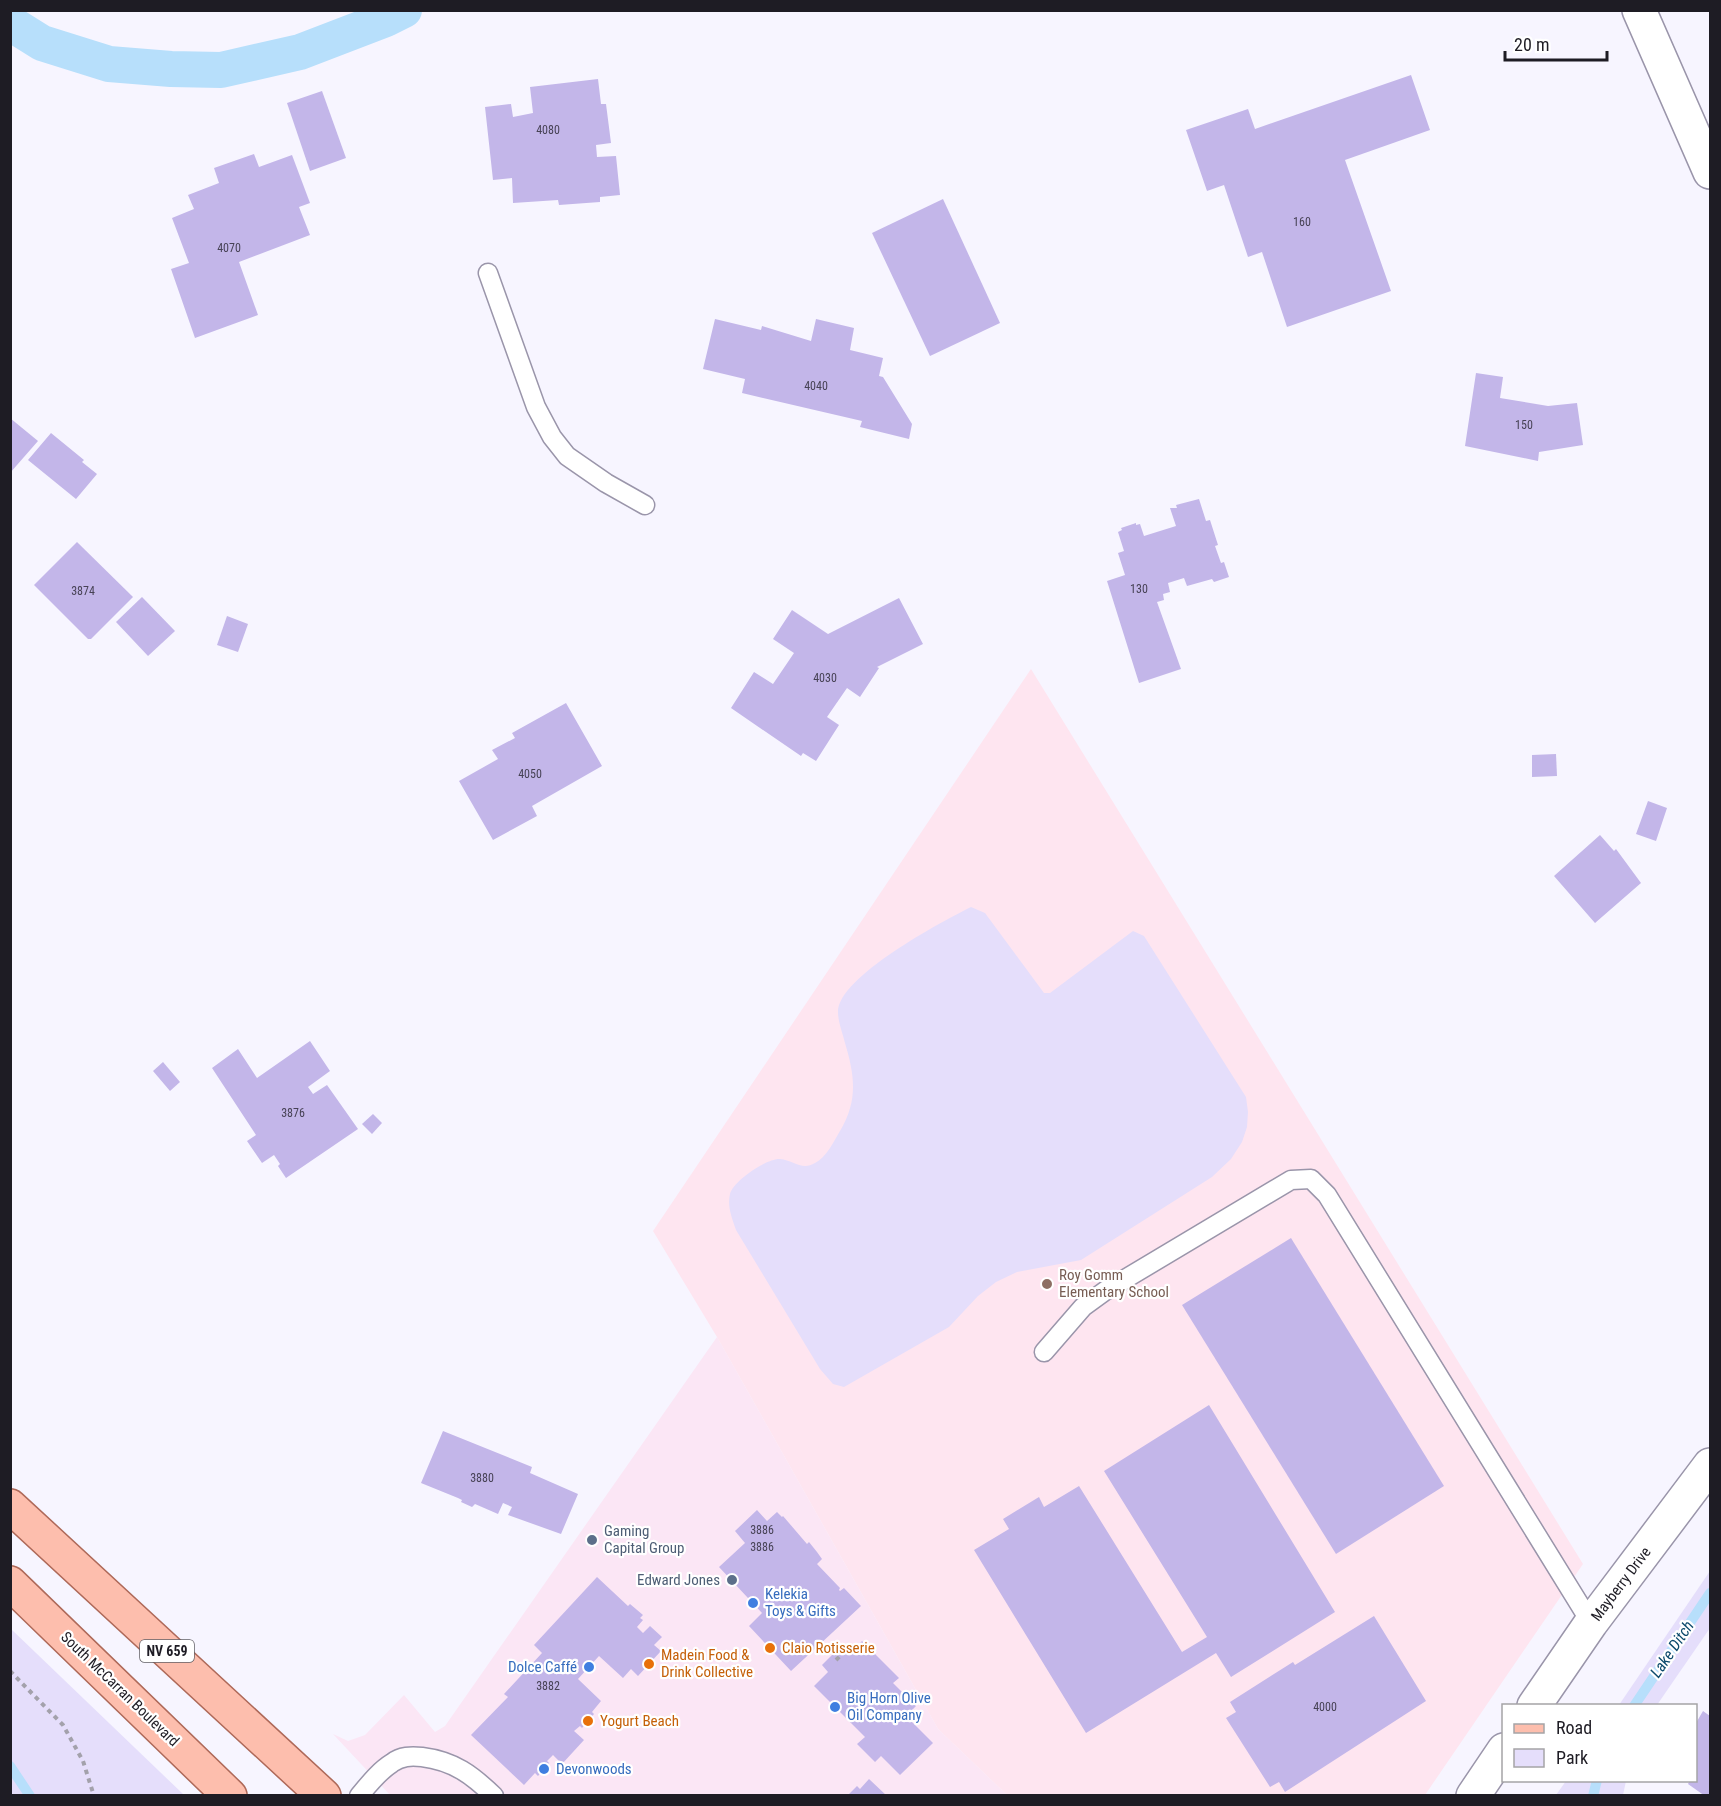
<svg xmlns="http://www.w3.org/2000/svg" width="1721" height="1806" viewBox="0 0 1721 1806" font-family="'Roboto Condensed',sans-serif">
	<style>
		.commercial { fill: #fbe6f5 }
		.education { fill: #fee5f0 }
		.green { fill: #e5defb }
		.lines { fill: none; stroke-linecap: round; stroke-linejoin: round }
		.stream { stroke: #b7dffb; stroke-width: 10 }
		.canal { stroke: #b7dffb; stroke-width: 36 }
		.building { fill: #c3b6e9 }
		.service-casing { stroke: #9a95aa; stroke-width: 21 }
		.minor-casing { stroke: #9a95aa; stroke-width: 36 }
		.secondary-casing { stroke: #9a95aa; stroke-width: 36 }
		.primary-casing { stroke: #ae6959; stroke-width: 36 }
		.path { stroke: #a3a1ab; stroke-width: 4; stroke-dasharray: 4.5 4.5; stroke-linecap: butt }
		.service { stroke: #fff; stroke-width: 18 }
		.minor { stroke: #fff; stroke-width: 33 }
		.secondary { stroke: #fff; stroke-width: 33 }
		.primary { stroke: #fdbead; stroke-width: 33 }
		.education-dot { fill: #8d6e63; stroke: #fff; stroke-width: 2 }
		.service-dot { fill: #5c6f8a; stroke: #fff; stroke-width: 2 }
		.shop-dot { fill: #3f7fe0; stroke: #fff; stroke-width: 2 }
		.food-dot { fill: #e8710a; stroke: #fff; stroke-width: 2 }
		.labels { text-anchor: middle; dominant-baseline: central; stroke-width: 4.5; stroke-linejoin: round; paint-order: stroke }
		.number-label { font-size: 12px; fill: #474255 }
		.shield { fill: #fff; stroke: #626066; stroke-width: 1.5 }
		.shield-label { font-size: 14px; font-weight: bold; fill: #1e1c24 }
		.education-label { font-size: 15px; fill: #785e54; stroke: #fff; text-anchor: start }
		.service-label { font-size: 15px; fill: #4e5e75; stroke: #fff; text-anchor: start }
		.street-label { font-size: 15px; fill: #1e1c24; stroke: #fff }
		.shop-label { font-size: 15px; fill: #366cbe; stroke: #fff; text-anchor: start }
		.food-label { font-size: 15px; fill: #c56008; stroke: #fff; text-anchor: start }
		.water-label { font-size: 16px; font-style: italic; fill: #0c4a6c; stroke: #fff }
	</style>
	<rect width="100%" height="100%" fill="#f7f5ff"/>
	<polygon class="commercial" points="717,1337 938,1729 1007,1795 390,1795 333,1734 348,1741 365,1735 404,1695 435,1732 445,1726"/>
	<polygon class="education" points="1031,669 1583,1564 1425,1795 1007,1795 938,1729 717,1337 653,1231"/>
	<g class="green">
		<path d="M 971,907 L 985,913 L 1044,993 L 1050,993 L 1133,931 L 1144,936 L 1246,1097 L 1248,1112 L 1247,1127 L 1242,1142 L 1231,1159 L 1212,1177 L 1081,1260 L 1017,1272 L 996,1282 L 978,1296 L 949,1327 L 844,1387 L 833,1384 L 820,1369 L 736,1230 C 732,1218 727,1207 730,1194 C 733,1181 767,1158 780,1159 C 793,1160 802,1171 815,1163 C 826,1158 834,1141 840,1131 C 858,1101 855,1076 845,1043 C 843,1034 838,1022 838,1012 C 838,977 941,922 971,907 Z"/>
		<polygon points="1710,1571 1710,1628 1657,1705 1619,1705"/>
		<polygon points="11,1629 184,1795 11,1795"/>
		<polygon points="1566,1781 1566,1780 1626,1781 1623,1795 1556,1795"/>
	</g>
	<g class="lines">
		<g class="stream">
			<polyline points="1634,1706 1710,1593"/>
			<polyline points="10,1766 30,1796"/>
			<polyline points="1593,1796 1597,1780"/>
		</g>
		<polyline class="canal" points="10,23 42,43 109,64 171,69 221,70 300,52 386,19 404,10"/>
	</g>
	<g class="building">
		<polygon points="1411,75 1430,130 1345,160 1391,291 1287,327 1262,252 1248,257 1224,185 1207,191 1186,130 1248,109 1255,129"/>
		<polygon points="598,79 601,104 606,104 611,143 596,145 597,157 616,156 620,195 600,197 600,202 559,205 558,200 513,203 512,178 493,180 485,107 511,104 513,117 533,113 530,87"/>
		<polygon points="322,91 346,158 310,171 287,103"/>
		<polygon points="254,154 259,167 292,155 310,203 299,207 310,235 239,262 258,315 195,338 171,269 189,263 172,218 194,209 188,195 219,183 214,168"/>
		<polygon points="943,199 1000,323 930,356 872,233"/>
		<polygon points="715,319 761,330 762,326 811,341 816,319 854,328 850,350 883,358 879,376 883,377 912,424 909,439 860,427 862,421 742,393 745,379 703,369"/>
		<polygon points="1476,373 1503,377 1500,398 1548,406 1577,403 1583,445 1539,452 1538,461 1465,446"/>
		<polygon points="10,418 38,441 10,473"/>
		<polygon points="51,433 84,460 82,462 97,474 76,499 28,460"/>
		<polygon points="1199,499 1206,521 1210,520 1218,545 1215,546 1221,563 1224,562 1229,577 1214,582 1212,579 1187,586 1184,578 1168,583 1170,592 1163,594 1164,600 1157,602 1181,669 1139,683 1107,581 1125,575 1118,553 1124,551 1118,532 1122,530 1121,528 1136,523 1136,525 1140,524 1144,536 1176,526 1170,508 1177,508 1176,505"/>
		<polygon points="77,542 133,597 91,639 88,639 34,585"/>
		<polygon points="142,597 175,631 148,656 116,622"/>
		<polygon points="899,598 923,644 877,667 879,668 860,697 847,688 827,717 839,725 816,761 803,753 801,756 731,708 754,672 773,684 794,653 773,639 792,610 828,634"/>
		<polygon points="227,616 248,624 238,652 217,645"/>
		<polygon points="566,703 602,766 532,806 537,816 493,840 459,781 498,759 492,750 515,738 512,733"/>
		<polygon points="1556,754 1557,776 1532,777 1532,755"/>
		<polygon points="1648,801 1667,808 1656,841 1636,834"/>
		<polygon points="1600,835 1614,851 1616,849 1641,883 1595,923 1554,876"/>
		<polygon points="310,1041 330,1071 308,1087 313,1094 327,1085 358,1129 286,1178 278,1166 280,1164 274,1155 262,1163 247,1141 256,1135 212,1068 238,1049 257,1078"/>
		<polygon points="163,1062 180,1082 170,1091 153,1071"/>
		<polygon points="373,1114 382,1123 372,1134 362,1124"/>
		<polygon points="1291,1238 1444,1486 1336,1554 1182,1305"/>
		<polygon points="1209,1405 1335,1612 1231,1677 1216,1653 1086,1733 974,1550 1009,1529 1003,1519 1039,1497 1044,1507 1079,1486 1182,1652 1207,1637 1104,1471"/>
		<polygon points="443,1431 532,1467 530,1473 578,1494 561,1534 508,1515 512,1507 503,1503 498,1514 475,1504 472,1507 461,1502 462,1500 458,1498 421,1483"/>
		<polygon points="757,1510 767,1521 777,1512 782,1517 783,1516 807,1544 809,1542 817,1552 822,1559 817,1564 840,1588 839,1590 840,1591 844,1588 861,1606 791,1671 749,1626 762,1613 719,1567 745,1543 735,1531"/>
		<polygon points="597,1577 628,1606 630,1604 643,1615 640,1618 643,1620 637,1627 643,1633 650,1626 662,1637 654,1645 661,1651 638,1676 631,1669 623,1678 599,1656 578,1679 601,1701 592,1712 594,1714 582,1728 580,1726 574,1731 584,1740 562,1764 553,1755 547,1761 549,1763 538,1776 535,1773 524,1785 471,1735 508,1697 504,1694 542,1653 534,1645"/>
		<polygon points="1374,1616 1426,1701 1285,1792 1279,1782 1270,1787 1226,1718 1236,1712 1230,1702 1293,1662 1295,1665"/>
		<polygon points="862,1641 899,1678 893,1683 916,1706 906,1716 933,1743 900,1775 881,1756 875,1762 857,1744 865,1737 814,1686 828,1672 822,1665 841,1646 849,1654"/>
		<polygon points="1703,1711 1710,1716 1710,1796 1705,1796 1688,1784 1690,1780 1696,1780 1696,1723"/>
		<polygon points="869,1779 887,1796 847,1796 857,1786 860,1789"/>
	</g>
	<g class="lines">
		<g class="service-casing">
			<g id="service">
				<polyline points="488,273 536,407 552,437 567,456 606,483 645,505"/>
				<polyline points="1044,1352 1083,1307 1105,1291 1291,1180 1311,1179 1327,1195 1591,1623"/>
				<path d="M 359,1796 C 369,1784 379,1771 392,1763 C 401,1756 411,1756 422,1757 C 454,1761 472,1775 494,1796"/>
			</g>
		</g>
		<g class="minor-casing">
			<polyline id="minor" points="1639,10 1710,172"/>
		</g>
		<g class="secondary-casing">
			<g id="secondary">
				<polyline points="1534,1706 1591,1623 1710,1465"/>
				<polyline points="1473,1796 1504,1750"/>
			</g>
		</g>
		<g class="primary-casing">
			<g id="primary">
				<polyline points="10,1506 324,1796"/>
				<polyline points="10,1583 230,1796"/>
			</g>
		</g>
		<g class="path">
			<polyline points="836,1660 844,1652"/>
			<polyline points="10,1671 63,1725 83,1761 94,1796"/>
		</g>
		<use href="#service" class="service"/>
		<use href="#minor" class="minor"/>
		<use href="#secondary" class="secondary"/>
		<use href="#primary" class="primary"/>
	</g>
	<circle class="education-dot" cx="1047" cy="1284" r="6"/>
	<g class="service-dot">
		<circle cx="592" cy="1540" r="6"/>
		<circle cx="732" cy="1580" r="6"/>
	</g>
	<g class="shop-dot">
		<circle cx="753" cy="1603" r="6"/>
		<circle cx="589" cy="1667" r="6"/>
		<circle cx="835" cy="1707" r="6"/>
		<circle cx="544" cy="1769" r="6"/>
	</g>
	<g class="food-dot">
		<circle cx="770" cy="1648" r="6"/>
		<circle cx="649" cy="1664" r="6"/>
		<circle cx="588" cy="1721" r="6"/>
	</g>
	<g class="labels">
		<g class="number-label">
			<text x="548" y="130">4080</text>
			<text x="1302" y="222">160</text>
			<text x="229" y="248">4070</text>
			<text x="816" y="386">4040</text>
			<text x="1524" y="425">150</text>
			<text x="1139" y="589">130</text>
			<text x="83" y="591">3874</text>
			<text x="825" y="678">4030</text>
			<text x="530" y="774">4050</text>
			<text x="293" y="1113">3876</text>
			<text x="482" y="1478">3880</text>
			<text x="762" y="1530">3886</text>
			<text x="762" y="1547">3886</text>
			<text x="548" y="1686">3882</text>
			<text x="1325" y="1707">4000</text>
		</g>
		<rect class="shield" x="140" y="1640" width="54" height="22" rx="4.5"/>
		<g class="shield-label">
			<text x="167" y="1651">NV 659</text>
		</g>
		<g class="education-label">
			<text x="1059" y="1275">Roy Gomm<tspan x="1059" dy="17">Elementary School</tspan></text>
		</g>
		<g class="service-label">
			<text x="604" y="1531">Gaming<tspan x="604" dy="17">Capital Group</tspan></text>
			<text x="720" y="1580" text-anchor="end">Edward Jones</text>
		</g>
		<g class="street-label">
			<text transform="translate(1621 1584) rotate(-53)">Mayberry Drive</text>
			<text transform="translate(120 1689) rotate(44)">South McCarran Boulevard</text>
		</g>
		<g class="shop-label">
			<text x="765" y="1594">Kelekia<tspan x="765" dy="17">Toys &amp; Gifts</tspan></text>
			<text x="577" y="1667" text-anchor="end">Dolce Caffé</text>
			<text x="847" y="1698">Big Horn Olive<tspan x="847" dy="17">Oil Company</tspan></text>
			<text x="556" y="1769">Devonwoods</text>
		</g>
		<g class="food-label">
			<text x="782" y="1648">Claio Rotisserie</text>
			<text x="661" y="1655">Madein Food &amp;<tspan x="661" dy="17">Drink Collective</tspan></text>
			<text x="600" y="1721">Yogurt Beach</text>
		</g>
		<g class="water-label">
			<text transform="translate(1672 1649) rotate(-56)">Lake Ditch</text>
		</g>
	</g>
	<rect width="1721" height="1806" fill="none" stroke="#1e1c24" stroke-width="24"/>
	<rect x="1502" y="1704" width="195" height="78" fill="#ffffff" stroke="#a5a4a7" stroke-width="1.5"/>
	<rect x="1514" y="1724" width="30" height="9" fill="#fdbead" stroke="#a5a4a7" stroke-width="1.5"/>
	<text x="1556" y="1734" font-size="18" fill="#1e1c24">Road</text>
	<rect x="1514" y="1749" width="30" height="18" fill="#e5defb" stroke="#a5a4a7" stroke-width="1.5"/>
	<text x="1556" y="1764" font-size="18" fill="#1e1c24">Park</text>
	<path d="M1505 51v9h102v-9" fill="none" stroke="#1e1c24" stroke-width="3"/>
	<text x="1514" y="51" font-size="18" fill="#1e1c24" stroke="#ffffff" stroke-width="4.5" paint-order="stroke">20 m</text>
</svg>
